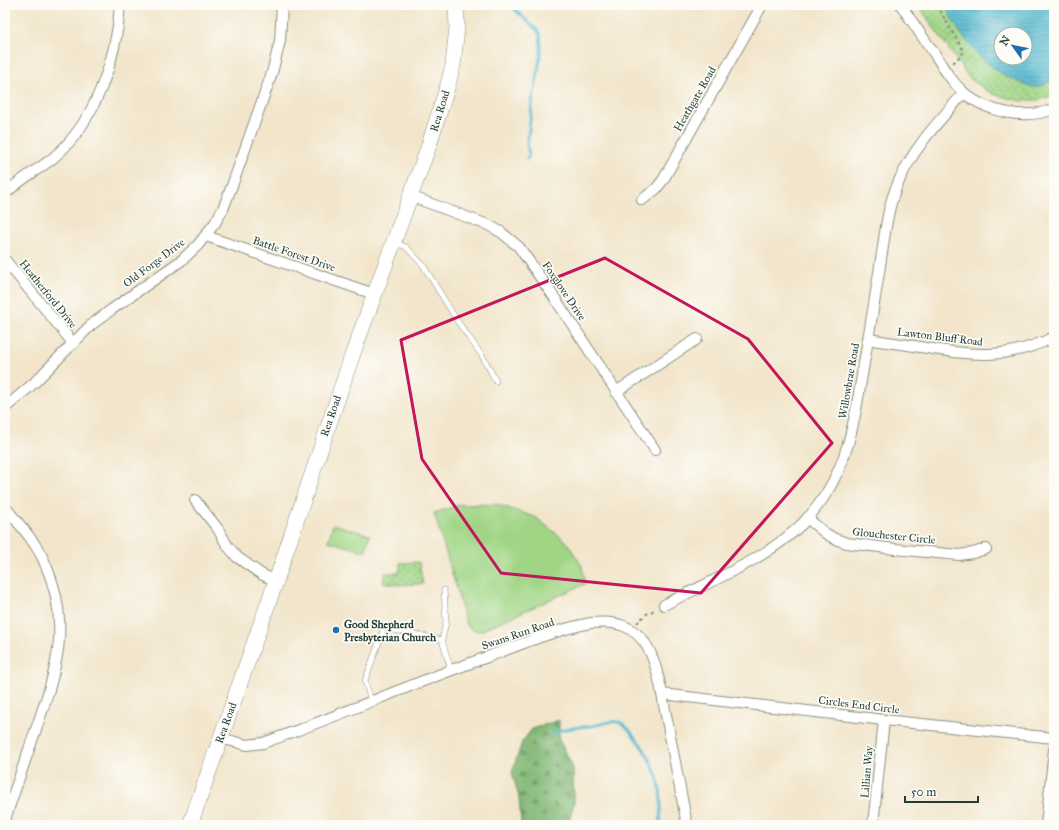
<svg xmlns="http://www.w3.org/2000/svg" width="1059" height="830" viewBox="0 0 1059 830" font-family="'IM FELL Great Primer',serif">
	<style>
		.forest { fill: url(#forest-firs); stroke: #507a53 }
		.park { fill: url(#park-dots); stroke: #60895c; fill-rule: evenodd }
		.garden { fill: #a0d585; stroke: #60895c }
		.water { fill: url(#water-rules); stroke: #387a81; fill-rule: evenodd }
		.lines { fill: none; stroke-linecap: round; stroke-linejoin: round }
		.stream { stroke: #50b8ce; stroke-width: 3 }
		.service-casing { stroke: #889180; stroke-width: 6 }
		.minor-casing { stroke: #889180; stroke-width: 12 }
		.secondary-casing { stroke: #889180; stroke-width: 16 }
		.path { stroke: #889180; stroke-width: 2; stroke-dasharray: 3 3; stroke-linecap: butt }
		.service { stroke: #fff; stroke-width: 5 }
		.minor { stroke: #fff; stroke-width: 10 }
		.secondary { stroke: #fff; stroke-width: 15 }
		.marked { fill: none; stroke: #c2185b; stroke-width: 3; stroke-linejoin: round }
		.poi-dot { fill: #1f6fb2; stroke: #fdfcf7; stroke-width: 1.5 }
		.labels { text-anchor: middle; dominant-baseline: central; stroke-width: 3.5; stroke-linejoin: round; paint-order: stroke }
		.street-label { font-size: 11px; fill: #1f3d34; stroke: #fdfcf7 }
		.poi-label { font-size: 11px; font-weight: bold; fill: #1f3d34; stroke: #fdfcf7; text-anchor: start }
	</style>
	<defs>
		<pattern id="forest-firs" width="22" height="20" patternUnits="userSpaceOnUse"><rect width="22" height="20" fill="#80b672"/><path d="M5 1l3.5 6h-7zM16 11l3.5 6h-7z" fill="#68955e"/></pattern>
		<pattern id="park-dots" width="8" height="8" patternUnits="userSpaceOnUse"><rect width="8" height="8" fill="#a0d585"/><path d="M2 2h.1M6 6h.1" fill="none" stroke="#82ae6e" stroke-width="1.8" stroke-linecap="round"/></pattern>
		<pattern id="water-rules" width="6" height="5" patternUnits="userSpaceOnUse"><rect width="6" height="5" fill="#50b8ce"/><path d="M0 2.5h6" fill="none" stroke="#4297a8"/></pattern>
	</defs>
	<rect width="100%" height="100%" fill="#fdfcf7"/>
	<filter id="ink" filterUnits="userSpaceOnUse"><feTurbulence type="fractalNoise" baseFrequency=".025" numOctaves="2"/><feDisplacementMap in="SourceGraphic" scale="8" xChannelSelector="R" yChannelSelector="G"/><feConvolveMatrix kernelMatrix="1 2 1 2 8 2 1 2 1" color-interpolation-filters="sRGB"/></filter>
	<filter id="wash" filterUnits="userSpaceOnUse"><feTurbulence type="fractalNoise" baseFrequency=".012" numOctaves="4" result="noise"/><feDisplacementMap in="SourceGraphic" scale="16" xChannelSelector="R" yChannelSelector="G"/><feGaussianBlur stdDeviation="0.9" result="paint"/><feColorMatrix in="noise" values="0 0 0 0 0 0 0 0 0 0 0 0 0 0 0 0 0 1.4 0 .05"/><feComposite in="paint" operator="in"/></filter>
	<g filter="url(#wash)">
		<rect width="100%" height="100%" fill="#f2e5cb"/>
		<polygon class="forest" points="559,720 559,740 573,767 574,803 568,825 521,825 519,798 512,772 522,742 532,729"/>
		<g class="park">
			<path d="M 918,5 L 1054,5 L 1054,95 L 1039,100 L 1020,101 L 992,94 L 969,78 ZM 1001,34 L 1025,34 L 1025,58 L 1001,58 Z"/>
			<polygon points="419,562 423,584 397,585 383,582 385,573 399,573 400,563"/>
		</g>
		<g class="garden">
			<polygon points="496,504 535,517 566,541 582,566 585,584 480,631 473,630 466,625 457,590 434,513 459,505"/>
			<polygon points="333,524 370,535 365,552 328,541"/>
		</g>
		<path class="water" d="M 947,5 L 1054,5 L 1054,79 C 1047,83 1041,87 1034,87 C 1030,87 1026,85 1022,83 C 995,74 974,54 959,30 C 953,21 949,16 947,5 ZM 1001,34 L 1025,34 L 1025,58 L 1001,58 Z"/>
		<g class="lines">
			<g class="stream">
				<polyline points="510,5 537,30 540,35 541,51 536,85 533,97 527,144 529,155 527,159"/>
				<path d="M 552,733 C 566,728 577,727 591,726 C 600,725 610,720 619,722 C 626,724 630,731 634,736 C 649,754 662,780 661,804 C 661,811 660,818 660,825"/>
			</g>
		</g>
	</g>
	<g filter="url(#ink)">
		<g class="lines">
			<g class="service-casing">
				<g id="service">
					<polyline points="396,243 406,247 423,265 458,322 483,357 496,381"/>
					<polyline points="442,640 446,622 444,590"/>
					<polyline points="371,701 365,681 384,628 442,640 451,670"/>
				</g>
			</g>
			<g class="minor-casing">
				<g id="minor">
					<path d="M 901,5 C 912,22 924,39 936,56 C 944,69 952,82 964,93 C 988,113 1025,120 1054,109"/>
					<path d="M 5,194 C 19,180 38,170 53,158 C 95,123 117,58 120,5"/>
					<polyline points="410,196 488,225 501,232 519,247 554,297 655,450"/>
					<polyline points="642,200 656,189 663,180 762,5"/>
					<polyline points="206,236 374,294"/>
					<polyline points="5,260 73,343"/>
					<path d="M 868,339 C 885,342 902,344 920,347 C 970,355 1006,361 1054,337"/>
					<polyline points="616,392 697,339"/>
					<polyline points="5,408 34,383 91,325 111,310 182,260 198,245 215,223 223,209 233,183 272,73 280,41 282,5"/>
					<polyline points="195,500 218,529 227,545 237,557 261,574 276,581"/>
					<path d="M 5,507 C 19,524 35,541 44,561 C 73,624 56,671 35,732 C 25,761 15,790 5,819"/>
					<polyline points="807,518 825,533 835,539 847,543 895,549 959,555 973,553 986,549"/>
					<path d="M 664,605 C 710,581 766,560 803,523 C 848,477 854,423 864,363 C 870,328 876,294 881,259 C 885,235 887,210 896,188 C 911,150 938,122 964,93"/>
					<polyline points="662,694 884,720 1054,738"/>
					<path d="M 220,738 L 247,745 L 263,743 C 339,716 413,683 490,656 C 521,644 558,629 591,623 C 601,622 614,622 624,626 C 651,637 657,669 662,694 L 687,825"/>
					<polyline points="873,825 884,720"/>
					<polyline points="1046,825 1054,750"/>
				</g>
			</g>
			<g class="secondary-casing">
				<polyline id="secondary" points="190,825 276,581 352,356 428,148 447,88 453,65 457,27 456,5"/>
			</g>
			<g class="path">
				<path d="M 938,5 C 945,22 956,36 964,52 L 952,64"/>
				<polyline points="637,623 645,615 656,609"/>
			</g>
			<use href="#service" class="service"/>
			<use href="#minor" class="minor"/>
			<use href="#secondary" class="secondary"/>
		</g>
	</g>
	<path class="marked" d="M 605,258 L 748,339 L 832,443 L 701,593 L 501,573 L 422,459 L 401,340 Z"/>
	<circle class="poi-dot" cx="336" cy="630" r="4"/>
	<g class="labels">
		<g class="street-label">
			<text transform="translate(695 99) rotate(-60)">Heathgate Road</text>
			<text transform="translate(440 111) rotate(-73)">Rea Road</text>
			<text transform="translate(294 254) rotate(19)">Battle Forest Drive</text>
			<text transform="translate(154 263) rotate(-37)">Old Forge Drive</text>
			<text transform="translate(564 291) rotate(56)">Foxglove Drive</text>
			<text transform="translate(48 294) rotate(51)">Heatherford Drive</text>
			<text transform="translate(940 337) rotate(7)">Lawton Bluff Road</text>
			<text transform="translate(849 381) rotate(-80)">Willowbrae Road</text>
			<text transform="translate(331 416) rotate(-71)">Rea Road</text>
			<text transform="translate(894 536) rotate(6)">Glouchester Circle</text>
			<text transform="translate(518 634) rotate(-19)">Swans Run Road</text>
			<text transform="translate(859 705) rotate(7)">Circles End Circle</text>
			<text transform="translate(226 723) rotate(-70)">Rea Road</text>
			<text transform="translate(867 772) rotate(-85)">Lillian Way</text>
		</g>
		<g class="poi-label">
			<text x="344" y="624">Good Shepherd<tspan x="344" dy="13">Presbyterian Church</tspan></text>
		</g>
	</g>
	<rect width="1059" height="830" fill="none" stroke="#fdfcf7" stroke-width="20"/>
	<g transform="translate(1013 46) rotate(303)"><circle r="19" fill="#fdfcf7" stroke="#a4b0a9"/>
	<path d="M0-3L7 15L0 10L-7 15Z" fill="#1f6fb2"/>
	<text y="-6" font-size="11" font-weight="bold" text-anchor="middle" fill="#1f3d34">N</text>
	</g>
	<path d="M905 796v6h73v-6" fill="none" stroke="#1f3d34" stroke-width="2"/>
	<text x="911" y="796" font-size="12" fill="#1f3d34" stroke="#fdfcf7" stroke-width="3" paint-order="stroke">50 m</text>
</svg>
